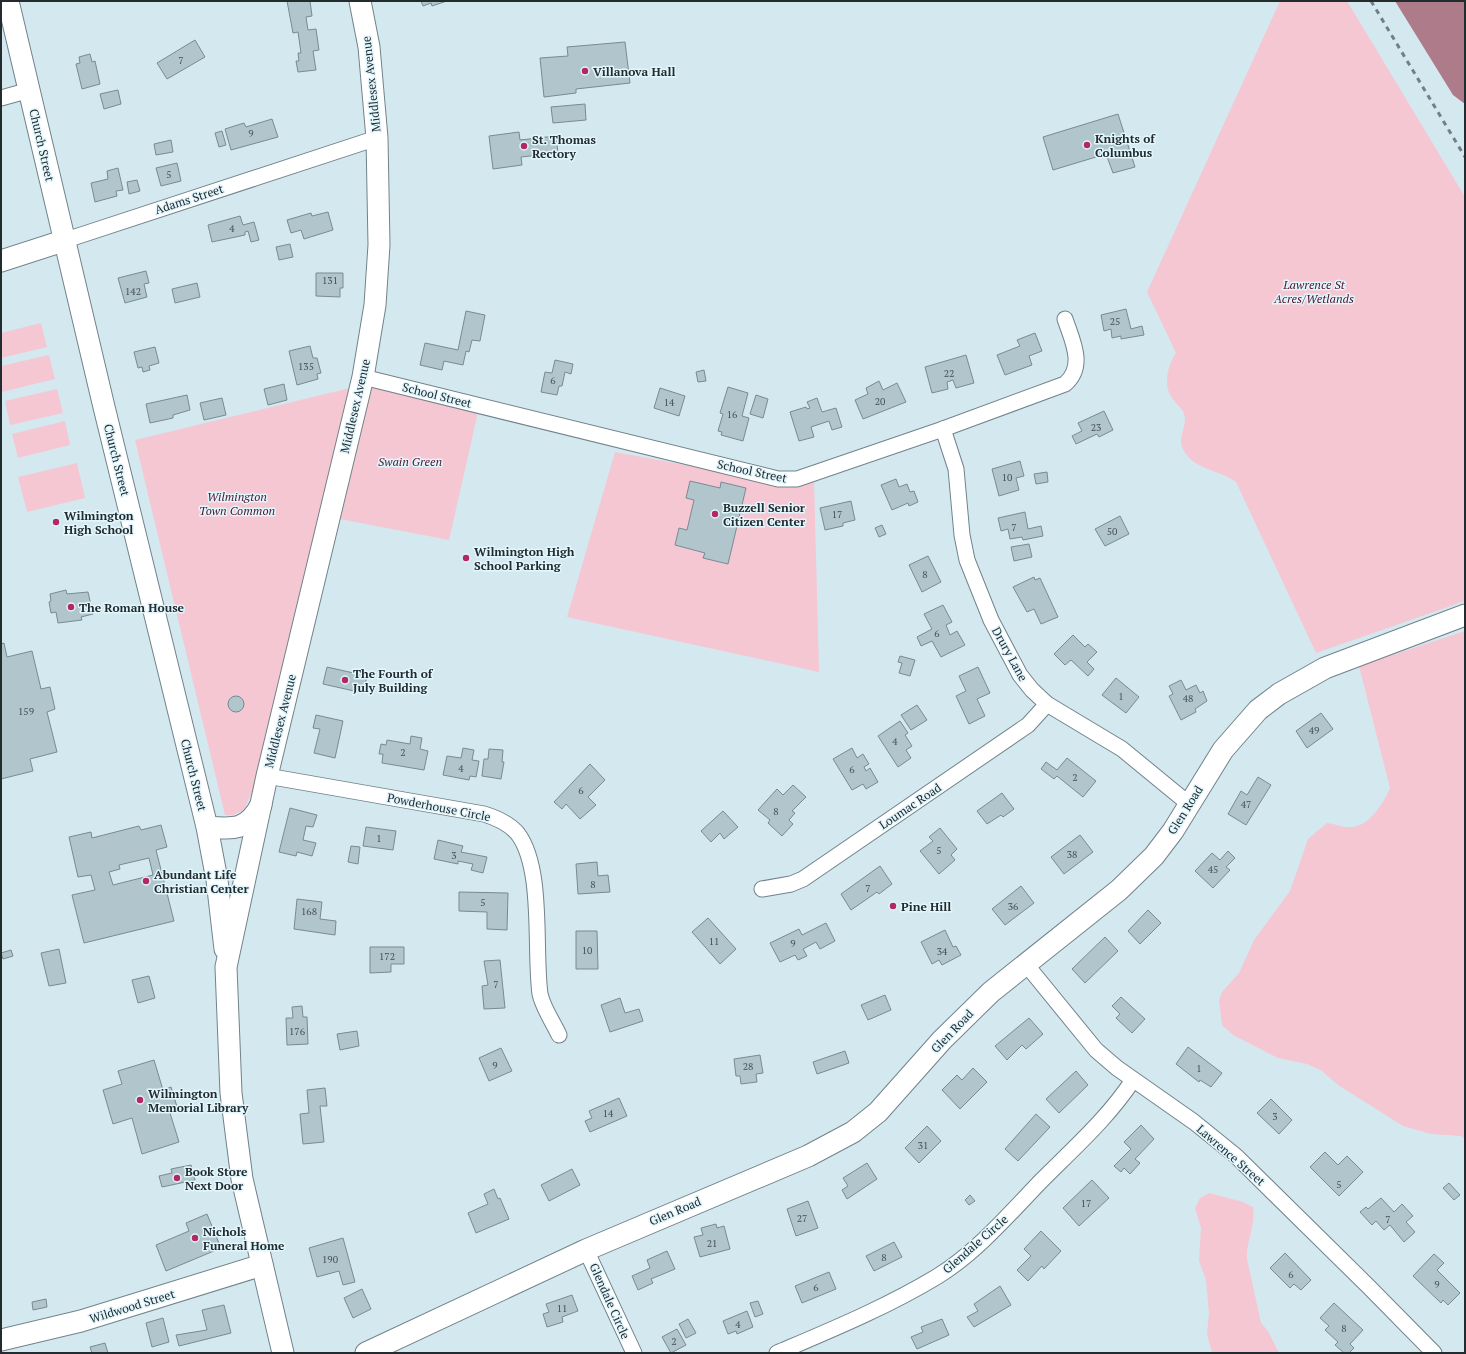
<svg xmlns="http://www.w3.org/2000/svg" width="1466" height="1354" viewBox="0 0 1466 1354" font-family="'PT Serif',serif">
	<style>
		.green { fill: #f5c7d3 }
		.water { fill: #ad7b89 }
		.building { fill: #b1c5cc; stroke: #788b92; fill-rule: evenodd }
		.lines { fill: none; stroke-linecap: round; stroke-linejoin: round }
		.street-casing { stroke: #71838a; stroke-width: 17 }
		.secondary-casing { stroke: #71838a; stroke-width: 23 }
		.street { stroke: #fff; stroke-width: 15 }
		.secondary { stroke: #fff; stroke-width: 21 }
		.rail { stroke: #727f85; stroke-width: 3; stroke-dasharray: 5 5; stroke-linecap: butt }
		.poi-dot { fill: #b32863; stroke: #e1f6fd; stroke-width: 1.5 }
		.labels { text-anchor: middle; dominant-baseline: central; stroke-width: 3; stroke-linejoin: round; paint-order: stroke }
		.number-label { font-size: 10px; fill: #465256 }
		.poi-label { font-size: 12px; font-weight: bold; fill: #232b2e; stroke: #e1f6fd; text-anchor: start }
		.street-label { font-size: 12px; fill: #232b2e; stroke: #e1f6fd }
		.park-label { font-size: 12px; font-style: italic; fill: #52132c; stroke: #e1f6fd }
	</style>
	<rect width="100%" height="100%" fill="#d4e8f0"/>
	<g class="green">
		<path d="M 1280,1 L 1347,1 L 1465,197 L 1465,601 L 1316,653 L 1236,482 C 1220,470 1195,470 1184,451 C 1177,440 1185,430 1185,419 C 1185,409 1175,404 1171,396 C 1163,385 1168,364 1176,353 L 1147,292 Z"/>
		<polygon points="41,323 47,347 1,358 1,333"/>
		<polygon points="49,355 55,379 2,392 1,366"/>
		<polygon points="369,386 478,412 449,540 340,519"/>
		<polygon points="350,388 255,785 244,810 233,815 225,815 135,440"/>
		<polygon points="57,389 63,413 10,425 5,401"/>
		<polygon points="65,421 70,445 18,458 12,434"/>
		<polygon points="615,452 789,484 814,480 819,672 567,617"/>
		<polygon points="77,463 85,498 27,512 18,477"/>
		<path d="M 1465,631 L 1465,1139 L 1461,1136 L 1431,1134 L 1403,1126 L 1338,1085 L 1322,1071 L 1307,1064 L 1278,1058 L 1233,1035 L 1222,1025 L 1219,1000 L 1222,992 L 1239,973 L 1254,940 L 1290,891 L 1308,839 L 1327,823 C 1335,824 1345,828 1352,827 C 1370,826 1384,802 1390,788 L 1359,666 Z"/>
		<path d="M 1209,1193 L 1243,1202 L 1253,1207 C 1256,1225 1246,1241 1247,1259 L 1261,1323 L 1268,1331 L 1279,1353 L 1212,1353 L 1207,1334 L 1209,1313 L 1206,1280 L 1199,1261 L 1201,1228 L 1195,1208 L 1200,1198 Z"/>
	</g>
	<polygon class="water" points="1395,1 1465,1 1465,104 1453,95"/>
	<g class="building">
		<polygon points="287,1 310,1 312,16 306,17 308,30 316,29 319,50 313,51 316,70 298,72 296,61 299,61 298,53 301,53 298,32 293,33"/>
		<polygon points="421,1 447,1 432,6 431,3 423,6"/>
		<polygon points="195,40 205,57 167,79 157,63"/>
		<polygon points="625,42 630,83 576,89 576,93 544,97 540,58 568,56 567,47"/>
		<polygon points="90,54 92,62 95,61 100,84 82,89 76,64 80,63 79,57"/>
		<polygon points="118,90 121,104 104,109 100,94"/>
		<polygon points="585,104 586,120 553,123 551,107"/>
		<polygon points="1118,114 1135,167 1113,173 1106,154 1053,170 1043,137"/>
		<polygon points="272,119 278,137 231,150 225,129 244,123 246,127"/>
		<polygon points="222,131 226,145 219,147 215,133"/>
		<polygon points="519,132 520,140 556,136 558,153 521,157 522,165 493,169 489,136"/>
		<polygon points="171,140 173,152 156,155 154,144"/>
		<polygon points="177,163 181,181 161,186 156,168"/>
		<polygon points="118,168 123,190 116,191 117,196 95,202 91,183 108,179 107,171"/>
		<polygon points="137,180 140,191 129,194 127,182"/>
		<polygon points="328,212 333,230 304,239 301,230 291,233 287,220 311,213 312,216"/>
		<polygon points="240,216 243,225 254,222 259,240 251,242 248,231 245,232 245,235 212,242 208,225"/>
		<polygon points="290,244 293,257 279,260 276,247"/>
		<polygon points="146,271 149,283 144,284 147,297 125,303 118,278"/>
		<polygon points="316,273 343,273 343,288 340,288 340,297 316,296"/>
		<polygon points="197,283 200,297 175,303 172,289"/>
		<polygon points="1126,309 1131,329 1142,326 1144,335 1121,339 1121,336 1112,338 1111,329 1104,331 1101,315"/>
		<polygon points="466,311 485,315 480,341 472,340 469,352 466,351 463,365 444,361 442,370 420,365 425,343 458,350"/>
		<polygon points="1035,333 1042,351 1029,356 1032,365 1005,375 997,355 1020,346 1017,340"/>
		<polygon points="310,346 313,358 317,358 321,373 317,374 318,379 297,385 289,351"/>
		<polygon points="155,347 159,363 149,366 150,370 143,372 142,367 138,368 134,352"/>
		<polygon points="966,355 974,383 956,388 953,380 947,382 948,389 932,393 925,367"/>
		<polygon points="555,360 573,364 571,374 565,372 562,386 559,386 557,395 541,392 545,372 552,373"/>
		<polygon points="704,370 706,381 698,382 696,372"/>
		<polygon points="879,381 883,390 897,383 906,402 863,419 855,400 868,394 866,388"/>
		<polygon points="284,384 287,400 268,405 264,389"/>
		<polygon points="728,387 748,393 742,416 749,418 743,441 721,435 722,432 718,431 723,414 720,413"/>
		<polygon points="660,388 685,396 679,416 654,408"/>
		<polygon points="187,395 190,410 173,415 173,418 150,423 146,404"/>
		<polygon points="756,395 768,399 763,418 750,414"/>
		<polygon points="222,398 226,415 204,420 200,403"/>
		<polygon points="817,398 822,412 836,408 842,427 832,430 829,421 811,427 814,437 799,441 790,412 806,407 807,409 810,408 807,402"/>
		<polygon points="1104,411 1113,430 1099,437 1097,434 1076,444 1072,436 1082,431 1078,423"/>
		<polygon points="1020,461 1024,476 1016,478 1019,490 999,496 992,469"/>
		<polygon points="1047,472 1048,482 1036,484 1034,474"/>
		<polygon points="896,479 899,487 907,484 910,492 914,491 918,502 909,506 908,503 892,510 881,485"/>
		<polygon points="690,481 720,488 721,482 746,488 728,564 703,558 705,553 675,545 679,528 687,530 694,500 686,498"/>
		<polygon points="851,501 855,520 843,523 843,526 825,530 820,508"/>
		<polygon points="1025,512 1028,529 1041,526 1043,536 1023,540 1022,537 1010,539 1008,529 1001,531 998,518"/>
		<polygon points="1120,516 1129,534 1105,546 1095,529"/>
		<polygon points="882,525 886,534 879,537 875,528"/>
		<polygon points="1029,544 1032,557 1014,561 1011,547"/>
		<polygon points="928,556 941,582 922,592 909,565"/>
		<polygon points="1034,577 1035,580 1040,578 1058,617 1041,624 1034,609 1027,612 1013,587"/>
		<polygon points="66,590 67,594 88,592 93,614 81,617 82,620 58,623 56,612 51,613 49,602 51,601 50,594"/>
		<polygon points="943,605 952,622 946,625 950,635 957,631 965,645 941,657 932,641 921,646 917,637 932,629 924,614"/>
		<polygon points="1073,635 1085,647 1088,644 1097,652 1087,662 1094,669 1088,676 1071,660 1065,665 1054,654"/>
		<polygon points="4,643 7,657 32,651 41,689 50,687 55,709 47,712 57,752 30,759 33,771 1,779 1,644"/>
		<polygon points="900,656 915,660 910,676 899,673 902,663 898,662"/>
		<polygon points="327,667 367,676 363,693 323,684"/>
		<polygon points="978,667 990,693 977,699 985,716 969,724 956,696 966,691 959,676"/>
		<polygon points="1116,678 1139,697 1126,713 1102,695"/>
		<polygon points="1181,680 1186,690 1196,685 1200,693 1203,691 1207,701 1195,709 1196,712 1181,720 1169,696 1173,694 1169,686"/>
		<circle cx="236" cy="704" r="8"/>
		<polygon points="917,705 927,720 911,730 901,715"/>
		<polygon points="1321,713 1333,729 1307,748 1296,731"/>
		<polygon points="316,715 343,721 335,758 314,753 320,729 313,728"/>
		<polygon points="900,721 908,733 905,735 912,746 906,750 911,758 898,767 878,736"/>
		<polygon points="411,736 422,738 420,749 428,751 424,770 382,763 383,754 379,754 381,744 386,745 387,740 410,744"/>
		<polygon points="463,748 474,750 472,760 479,761 476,777 470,776 469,780 443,775 447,756 461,758"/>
		<polygon points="852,748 857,758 863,754 869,764 864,767 866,771 870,768 878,782 866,789 863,784 852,790 833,759"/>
		<polygon points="489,749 503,750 502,762 504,762 501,779 482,776 484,759 488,759"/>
		<polygon points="1067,758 1096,781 1083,797 1057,776 1054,779 1041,769 1046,762 1057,770"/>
		<polygon points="590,764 605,780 588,797 596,805 580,819 566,804 562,809 554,802"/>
		<polygon points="1258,777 1271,785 1246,825 1228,814 1241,791 1247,795"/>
		<polygon points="793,785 806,797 792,811 795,813 789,820 793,824 782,836 768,823 770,820 758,810 777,789 783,795"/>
		<polygon points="1002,793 1014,809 1003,817 1001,815 987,824 977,811"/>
		<polygon points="290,808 317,815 313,827 306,826 303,840 316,843 312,856 297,852 296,856 279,852"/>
		<polygon points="723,811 738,827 724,839 720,833 711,842 701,831"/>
		<path d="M 161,825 L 167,847 L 156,850 L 174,921 L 84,943 L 72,895 L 95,890 L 91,875 L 78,877 L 69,837 L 91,832 L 92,838 L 139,826 L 141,830 ZM 149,858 L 153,875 L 113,885 L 109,872 L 120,869 L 119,865 Z"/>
		<polygon points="366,827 396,831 393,850 363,846"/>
		<polygon points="940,828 957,849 951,855 955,860 939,874 920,851 933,841 929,837"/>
		<polygon points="1080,835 1093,852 1064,874 1051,857"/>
		<polygon points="438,840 463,846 461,852 487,857 483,873 471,870 473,864 458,861 458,864 434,859"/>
		<polygon points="351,846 360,847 358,864 348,862"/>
		<polygon points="1228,851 1235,858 1226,867 1230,870 1213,888 1195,871 1212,853 1220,860"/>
		<polygon points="597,862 598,876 608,875 610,892 578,894 576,864"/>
		<polygon points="880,866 892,884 879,894 877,892 851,910 841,894"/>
		<polygon points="1021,886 1034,903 1005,925 992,909"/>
		<polygon points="459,892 508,893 507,930 487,929 487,912 459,911"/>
		<polygon points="297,899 322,902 320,919 336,921 335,935 294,929"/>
		<polygon points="1148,910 1161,923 1140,944 1128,931"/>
		<polygon points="708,918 736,949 720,964 692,932"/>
		<polygon points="826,923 835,941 820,949 816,942 803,949 807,956 798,960 795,955 780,962 770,943 799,929 802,935"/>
		<polygon points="945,930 953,947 956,946 961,955 942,965 939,960 932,964 921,942"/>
		<polygon points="576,931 597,931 598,969 576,969"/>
		<polygon points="1105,937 1118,951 1085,983 1072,969"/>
		<polygon points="370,947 404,947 404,964 391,964 391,972 370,973"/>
		<polygon points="59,949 66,983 49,986 41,953"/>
		<polygon points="11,950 13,956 3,959 1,953"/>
		<polygon points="500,960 505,1008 484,1009 482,986 488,985 484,961"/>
		<polygon points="149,976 155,998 138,1003 132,980"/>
		<polygon points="885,995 891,1010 868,1020 861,1005"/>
		<polygon points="1121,997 1145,1019 1132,1033 1116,1018 1120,1014 1112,1006"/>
		<polygon points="620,998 625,1013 639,1009 643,1021 610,1032 601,1005"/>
		<polygon points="302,1006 303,1017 307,1017 308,1044 287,1045 286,1018 293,1018 292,1007"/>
		<polygon points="1029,1018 1043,1034 1026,1049 1022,1045 1007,1060 995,1046"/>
		<polygon points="357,1031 359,1046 340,1050 337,1034"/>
		<polygon points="1188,1047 1222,1073 1211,1087 1200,1080 1199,1082 1176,1064"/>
		<polygon points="501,1048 512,1071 489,1081 479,1058"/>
		<polygon points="845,1051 849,1063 817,1074 813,1062"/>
		<polygon points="760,1055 763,1073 756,1074 757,1082 741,1084 740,1076 736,1076 734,1059"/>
		<polygon points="154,1060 163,1090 171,1087 178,1110 170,1113 179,1142 142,1154 132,1118 113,1124 103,1090 122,1084 118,1071"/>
		<polygon points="973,1068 987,1082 960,1109 942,1090 957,1075 962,1080"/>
		<polygon points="1076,1071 1088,1085 1059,1113 1046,1099"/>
		<polygon points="325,1088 327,1106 320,1106 324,1142 303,1144 300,1114 309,1113 307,1090"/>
		<polygon points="619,1098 627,1116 590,1132 585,1121 592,1118 589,1111"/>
		<polygon points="1271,1099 1292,1120 1279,1134 1257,1113"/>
		<polygon points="1036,1114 1050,1127 1018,1161 1005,1149"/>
		<polygon points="1141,1125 1154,1139 1135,1159 1140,1163 1130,1174 1124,1168 1121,1172 1114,1166 1131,1149 1124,1142"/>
		<polygon points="927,1126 941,1141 919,1163 905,1148"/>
		<polygon points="1325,1152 1338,1165 1347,1156 1363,1172 1339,1196 1310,1167"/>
		<polygon points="867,1163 877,1179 847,1199 842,1190 848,1186 843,1178"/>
		<polygon points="191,1165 195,1180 162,1187 159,1176 172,1173 171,1169"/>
		<polygon points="572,1169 580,1185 549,1201 541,1185"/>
		<polygon points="1092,1180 1109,1198 1079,1226 1063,1208"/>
		<polygon points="1449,1183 1460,1195 1454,1200 1443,1188"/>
		<polygon points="494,1189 498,1199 500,1198 509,1219 476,1233 468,1213 488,1204 484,1194"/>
		<polygon points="970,1195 975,1201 969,1205 965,1200"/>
		<polygon points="1381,1198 1394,1212 1402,1204 1413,1216 1406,1222 1415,1232 1404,1242 1390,1225 1384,1230 1376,1221 1372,1225 1360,1212 1366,1207 1368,1209"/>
		<polygon points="808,1201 818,1228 796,1236 787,1209"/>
		<polygon points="207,1214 221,1248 166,1271 156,1245 189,1231 186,1223"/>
		<polygon points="716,1224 717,1228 724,1226 730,1249 700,1257 694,1237 703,1235 701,1228"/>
		<polygon points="1041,1231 1061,1251 1044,1269 1042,1266 1028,1281 1017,1270 1031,1256 1024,1249"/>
		<polygon points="343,1238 355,1282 343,1285 339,1271 317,1277 309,1248"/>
		<polygon points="894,1242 902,1257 874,1271 866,1256"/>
		<polygon points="667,1251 675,1269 651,1279 653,1283 638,1290 632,1276 650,1268 647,1260"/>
		<polygon points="1285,1253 1311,1280 1301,1290 1294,1284 1290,1288 1270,1268"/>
		<polygon points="1434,1254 1444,1263 1437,1270 1460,1293 1448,1305 1443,1300 1441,1303 1413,1276"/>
		<polygon points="829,1272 836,1289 802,1303 795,1286"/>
		<polygon points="1000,1286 1011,1305 974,1327 967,1317 978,1311 974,1304"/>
		<polygon points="362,1289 371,1309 353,1318 344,1298"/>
		<polygon points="572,1295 578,1311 562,1317 563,1322 547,1327 543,1314 549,1312 546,1304"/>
		<polygon points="46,1299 47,1307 33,1310 32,1302"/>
		<polygon points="758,1301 763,1314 755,1317 750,1303"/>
		<polygon points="1334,1303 1363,1330 1350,1344 1354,1348 1349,1353 1344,1353 1335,1345 1338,1342 1325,1330 1329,1326 1320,1318"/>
		<polygon points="224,1305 231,1333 179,1346 176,1335 207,1330 202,1310"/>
		<polygon points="747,1311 753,1327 737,1334 736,1331 728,1334 723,1321"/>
		<polygon points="163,1318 169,1342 152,1347 146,1323"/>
		<polygon points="688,1319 696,1333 686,1338 679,1324"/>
		<polygon points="942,1319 949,1335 917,1349 911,1337 923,1332 921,1327"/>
		<polygon points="677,1329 686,1345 671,1353 662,1337"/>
		<polygon points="105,1343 108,1353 92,1353 90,1347"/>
	</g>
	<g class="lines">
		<g class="street-casing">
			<g id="street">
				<polyline points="1,98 30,90"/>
				<polyline points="66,240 377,138"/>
				<path d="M 363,377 L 778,479 L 797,479 L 943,429 L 1065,384 C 1086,366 1072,340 1065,319"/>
				<polyline points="943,429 956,469 962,535 967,560 991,620 1020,675 1032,690 1047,704 1122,749 1189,804"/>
				<path d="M 267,776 L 484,814 C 497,818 509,823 518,834 C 544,869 534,950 540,994 C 543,1008 553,1022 559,1035"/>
				<polyline points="762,889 791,884 803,879 1028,725 1047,704"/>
				<polyline points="1025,963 1096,1050 1117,1068 1194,1122 1236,1156 1369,1287 1434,1353"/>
				<polyline points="586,1250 634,1353"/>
				<path d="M 777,1353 C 831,1330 887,1307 938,1276 C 977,1252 1010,1213 1042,1180 C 1074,1148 1108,1118 1133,1080"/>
			</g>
		</g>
		<g class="secondary-casing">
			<g id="secondary">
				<polyline points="8,1 104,407 207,827 217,880 225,949"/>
				<polyline points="1,261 66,240"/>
				<path d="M 207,827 C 233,829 247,831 261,805"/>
				<polyline points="1,1340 81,1321 262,1265"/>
				<polyline points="283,1353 242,1179 231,1093 226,967 267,776 363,377 375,305 379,245 377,138 369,47 360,1"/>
				<polyline points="366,1353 586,1250 808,1156 853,1132 878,1112 942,1040 991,992 1119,890 1154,856 1173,831 1223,750 1258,710 1279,694 1325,668 1465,615"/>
			</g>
		</g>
		<use href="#street" class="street"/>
		<use href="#secondary" class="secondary"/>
		<polyline class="rail" points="1371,1 1465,157"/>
	</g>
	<g class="poi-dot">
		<circle cx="585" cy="71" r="4"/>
		<circle cx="1087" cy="145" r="4"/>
		<circle cx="524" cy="146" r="4"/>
		<circle cx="715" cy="514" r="4"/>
		<circle cx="56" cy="522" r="4"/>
		<circle cx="466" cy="558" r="4"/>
		<circle cx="71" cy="607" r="4"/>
		<circle cx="345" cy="680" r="4"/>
		<circle cx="146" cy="881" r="4"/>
		<circle cx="893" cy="906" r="4"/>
		<circle cx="140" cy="1100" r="4"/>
		<circle cx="177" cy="1178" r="4"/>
		<circle cx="195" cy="1238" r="4"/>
	</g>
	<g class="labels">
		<g class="number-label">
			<text x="181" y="60">7</text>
			<text x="251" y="133">9</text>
			<text x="169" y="174">5</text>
			<text x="232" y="228">4</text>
			<text x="330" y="280">131</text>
			<text x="133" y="291">142</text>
			<text x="1115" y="321">25</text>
			<text x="306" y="366">135</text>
			<text x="949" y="373">22</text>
			<text x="553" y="380">6</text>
			<text x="880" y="401">20</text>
			<text x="669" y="402">14</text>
			<text x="732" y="414">16</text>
			<text x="1096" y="427">23</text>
			<text x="1007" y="477">10</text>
			<text x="837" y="514">17</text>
			<text x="1014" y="527">7</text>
			<text x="1112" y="531">50</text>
			<text x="925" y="574">8</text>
			<text x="937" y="633">6</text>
			<text x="1121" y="696">1</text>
			<text x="1188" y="698">48</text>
			<text x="26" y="711">159</text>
			<text x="1314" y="730">49</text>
			<text x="895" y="741">4</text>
			<text x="403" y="752">2</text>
			<text x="461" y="768">4</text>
			<text x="852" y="769">6</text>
			<text x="1075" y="777">2</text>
			<text x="581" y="790">6</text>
			<text x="1246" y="804">47</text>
			<text x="776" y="811">8</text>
			<text x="379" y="838">1</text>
			<text x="939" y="850">5</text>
			<text x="1072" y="854">38</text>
			<text x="454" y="855">3</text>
			<text x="1213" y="869">45</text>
			<text x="593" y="884">8</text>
			<text x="868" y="888">7</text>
			<text x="483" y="902">5</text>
			<text x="1013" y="906">36</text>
			<text x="309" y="911">168</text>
			<text x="714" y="941">11</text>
			<text x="793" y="943">9</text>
			<text x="587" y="950">10</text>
			<text x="942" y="951">34</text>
			<text x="387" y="956">172</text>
			<text x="496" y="984">7</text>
			<text x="297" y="1031">176</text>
			<text x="495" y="1065">9</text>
			<text x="748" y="1066">28</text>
			<text x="1199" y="1068">1</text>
			<text x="608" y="1113">14</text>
			<text x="1275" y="1116">3</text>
			<text x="923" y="1145">31</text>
			<text x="1339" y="1184">5</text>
			<text x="1086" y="1203">17</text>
			<text x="802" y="1218">27</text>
			<text x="1388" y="1219">7</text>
			<text x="712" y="1243">21</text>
			<text x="884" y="1257">8</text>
			<text x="330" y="1259">190</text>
			<text x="1291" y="1274">6</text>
			<text x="1437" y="1284">9</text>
			<text x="816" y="1287">6</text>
			<text x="562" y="1308">11</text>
			<text x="738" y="1324">4</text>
			<text x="1344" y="1328">8</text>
			<text x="674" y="1341">2</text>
		</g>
		<g class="poi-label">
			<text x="593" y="71">Villanova Hall</text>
			<text x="1095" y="138">Knights of<tspan x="1095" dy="14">Columbus</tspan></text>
			<text x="532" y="139">St. Thomas<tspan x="532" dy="14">Rectory</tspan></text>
			<text x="723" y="507">Buzzell Senior<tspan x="723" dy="14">Citizen Center</tspan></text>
			<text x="64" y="515">Wilmington<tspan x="64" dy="14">High School</tspan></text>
			<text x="474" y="551">Wilmington High<tspan x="474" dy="14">School Parking</tspan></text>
			<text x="79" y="607">The Roman House</text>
			<text x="353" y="673">The Fourth of<tspan x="353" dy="14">July Building</tspan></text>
			<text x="154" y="874">Abundant Life<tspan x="154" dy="14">Christian Center</tspan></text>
			<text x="901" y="906">Pine Hill</text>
			<text x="148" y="1093">Wilmington<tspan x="148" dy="14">Memorial Library</tspan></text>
			<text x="185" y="1171">Book Store<tspan x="185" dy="14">Next Door</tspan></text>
			<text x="203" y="1231">Nichols<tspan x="203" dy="14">Funeral Home</tspan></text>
		</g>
		<g class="street-label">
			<text transform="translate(371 84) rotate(-96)">Middlesex Avenue</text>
			<text transform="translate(42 145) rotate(77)">Church Street</text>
			<text transform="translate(189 199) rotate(-18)">Adams Street</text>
			<text transform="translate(437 395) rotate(14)">School Street</text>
			<text transform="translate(355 406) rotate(-77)">Middlesex Avenue</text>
			<text transform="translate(117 460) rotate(76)">Church Street</text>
			<text transform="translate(752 471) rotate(12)">School Street</text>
			<text transform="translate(1010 654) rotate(61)">Drury Lane</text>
			<text transform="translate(280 721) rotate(-76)">Middlesex Avenue</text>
			<text transform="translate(194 775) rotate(76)">Church Street</text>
			<text transform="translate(910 806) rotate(-34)">Loumac Road</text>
			<text transform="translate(439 807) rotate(11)">Powderhouse Circle</text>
			<text transform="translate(1185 810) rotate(-58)">Glen Road</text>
			<text transform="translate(952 1031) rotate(-46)">Glen Road</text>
			<text transform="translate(1231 1155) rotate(41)">Lawrence Street</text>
			<text transform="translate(675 1211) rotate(-23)">Glen Road</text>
			<text transform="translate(975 1244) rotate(-41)">Glendale Circle</text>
			<text transform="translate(610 1301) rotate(66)">Glendale Circle</text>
			<text transform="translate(132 1306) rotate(-17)">Wildwood Street</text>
		</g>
		<g class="park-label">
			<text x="1314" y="284">Lawrence St<tspan x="1314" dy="14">Acres/Wetlands</tspan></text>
			<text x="410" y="461">Swain Green</text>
			<text x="237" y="496">Wilmington<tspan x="237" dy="14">Town Common</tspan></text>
		</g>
	</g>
	<rect width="1466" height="1354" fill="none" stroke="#232b2e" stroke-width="4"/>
</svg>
